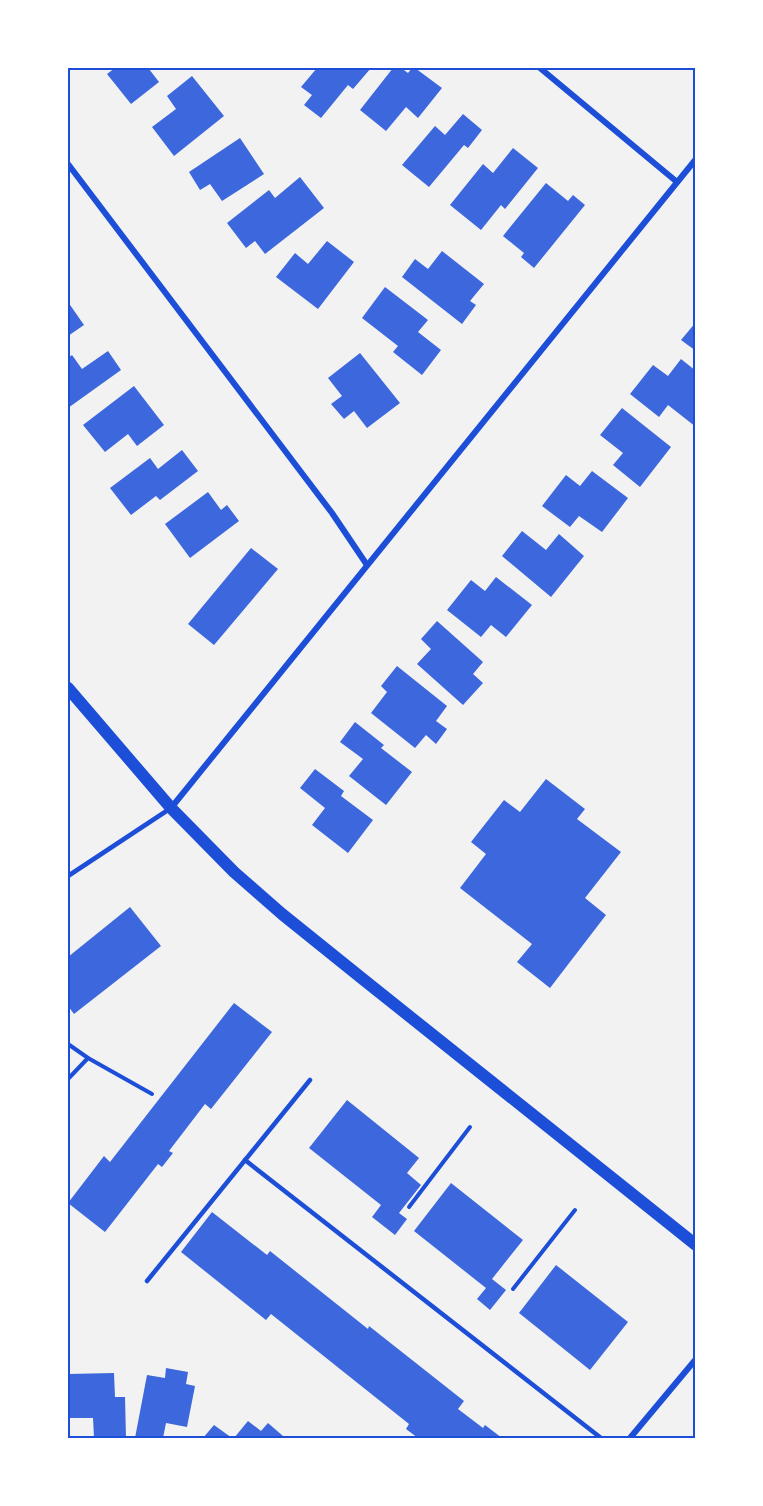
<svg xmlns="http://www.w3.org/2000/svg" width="763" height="1506" viewBox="0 0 763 1506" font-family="'Noto Sans',sans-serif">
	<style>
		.building { fill: #3d67dc }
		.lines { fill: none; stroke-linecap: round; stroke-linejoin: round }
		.path { stroke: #1d4ed8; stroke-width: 4 }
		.service { stroke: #1d4ed8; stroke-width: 4.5 }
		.minor { stroke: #1d4ed8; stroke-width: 6 }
		.secondary { stroke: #1d4ed8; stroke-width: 12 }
		.neatline { fill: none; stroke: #1d4ed8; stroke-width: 2 }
	</style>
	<rect width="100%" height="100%" fill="#f2f2f2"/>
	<g class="building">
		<polygon points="115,68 151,68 149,69 159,82 131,104 107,74"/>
		<polygon points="317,68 371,68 353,89 348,85 321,118 304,105 312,95 301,87"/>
		<polygon points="393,68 401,68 408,73 412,68 415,68 442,88 418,118 406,107 386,131 360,110"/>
		<polygon points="192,76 224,116 174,156 152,127 176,109 167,96"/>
		<polygon points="463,114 482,130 468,148 464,145 429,187 402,165 435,126 445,135"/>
		<polygon points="240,138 264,174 222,201 210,184 200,190 189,172"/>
		<polygon points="513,148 538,168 505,209 501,205 481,230 450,205 483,164 493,173"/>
		<polygon points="300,177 324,208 265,254 255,241 246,248 227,223 269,190 275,198"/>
		<polygon points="546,183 568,201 573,195 585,205 534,268 521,257 524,253 503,236"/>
		<polygon points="327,241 354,262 318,309 276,277 295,253 308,264"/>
		<polygon points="442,251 484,284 470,301 476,305 462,324 402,277 415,259 428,269"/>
		<polygon points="385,287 428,320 418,332 441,350 422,375 393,352 398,346 362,318"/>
		<polygon points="68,302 84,325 68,336"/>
		<polygon points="696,322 696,351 681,340"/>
		<polygon points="108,351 121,370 68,408 68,358 72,355 82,369"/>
		<polygon points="360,353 400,403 367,428 354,411 344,419 331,404 342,396 328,378"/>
		<polygon points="681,359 696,371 696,427 668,405 659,417 630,394 653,365 668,376"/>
		<polygon points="134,386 164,425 137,446 128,434 105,452 83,425"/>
		<polygon points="622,408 671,447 640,487 613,465 623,453 600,435"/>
		<polygon points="182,450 198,471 160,500 156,496 131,515 110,488 150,458 158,469"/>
		<polygon points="592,471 628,498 602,532 579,516 570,527 542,506 566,475 580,486"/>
		<polygon points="208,492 221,510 227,505 239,521 190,558 165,524"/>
		<polygon points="522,531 546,550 559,534 584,556 551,597 502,556"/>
		<polygon points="251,548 278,569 214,645 188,624"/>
		<polygon points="496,577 532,605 506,637 491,625 481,637 447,610 471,580 485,591"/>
		<polygon points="437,621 483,662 473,674 483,683 463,705 417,664 431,649 421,639"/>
		<polygon points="397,666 447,706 436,721 447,729 436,744 426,735 415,748 371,713 387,692 381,686"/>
		<polygon points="355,722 384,745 381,748 412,772 386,805 349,776 363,759 340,742"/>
		<polygon points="315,769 344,791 341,796 373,820 348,853 312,825 325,808 300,788"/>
		<polygon points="546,779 585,809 577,819 621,852 585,898 606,915 550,988 517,962 532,944 460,888 486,854 471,842 504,800 520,812"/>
		<polygon points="130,907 161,946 74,1014 68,1006 68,957"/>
		<polygon points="234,1003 272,1032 211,1109 205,1104 169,1151 173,1153 162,1167 158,1164 105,1232 68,1203 104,1156 110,1162"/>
		<polygon points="347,1100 419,1158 407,1173 421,1185 399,1213 407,1219 395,1235 372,1217 381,1205 309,1148"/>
		<polygon points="451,1183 523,1240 492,1279 506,1290 490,1310 477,1299 486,1288 414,1231"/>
		<polygon points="212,1212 267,1255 270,1251 368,1329 369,1326 464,1401 458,1409 483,1428 485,1425 502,1438 418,1438 406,1429 409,1424 271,1314 266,1320 181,1252"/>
		<polygon points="556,1265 628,1322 590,1370 519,1313"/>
		<polygon points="166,1368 188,1372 186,1384 195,1386 187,1427 166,1423 163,1438 135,1438 147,1375 165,1378"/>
		<polygon points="114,1373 115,1397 125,1397 126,1438 94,1438 93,1418 68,1418 68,1374"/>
		<polygon points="248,1421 261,1431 268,1423 283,1436 280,1438 234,1438"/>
		<polygon points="214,1425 232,1438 203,1438"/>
	</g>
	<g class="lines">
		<g class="path">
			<polyline points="68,1044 88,1058 152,1094"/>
			<polyline points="68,1079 88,1058"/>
			<polyline points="409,1207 470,1127"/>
			<polyline points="513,1289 575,1210"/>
		</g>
		<g class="service">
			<polyline points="68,876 171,808"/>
			<polyline points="245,1160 601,1438"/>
			<polyline points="147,1281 310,1080"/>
		</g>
		<g class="minor">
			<polyline points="540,68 677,182"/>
			<polyline points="68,164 332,513 367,565"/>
			<polyline points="171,808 696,159"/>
			<polyline points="630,1438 696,1359"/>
		</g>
		<polyline class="secondary" points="68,688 171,808 234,872 282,914 364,980 696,1245"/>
	</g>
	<rect width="763" height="1506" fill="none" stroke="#ffffff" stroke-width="138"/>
	<rect x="69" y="69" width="625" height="1368" class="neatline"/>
</svg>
